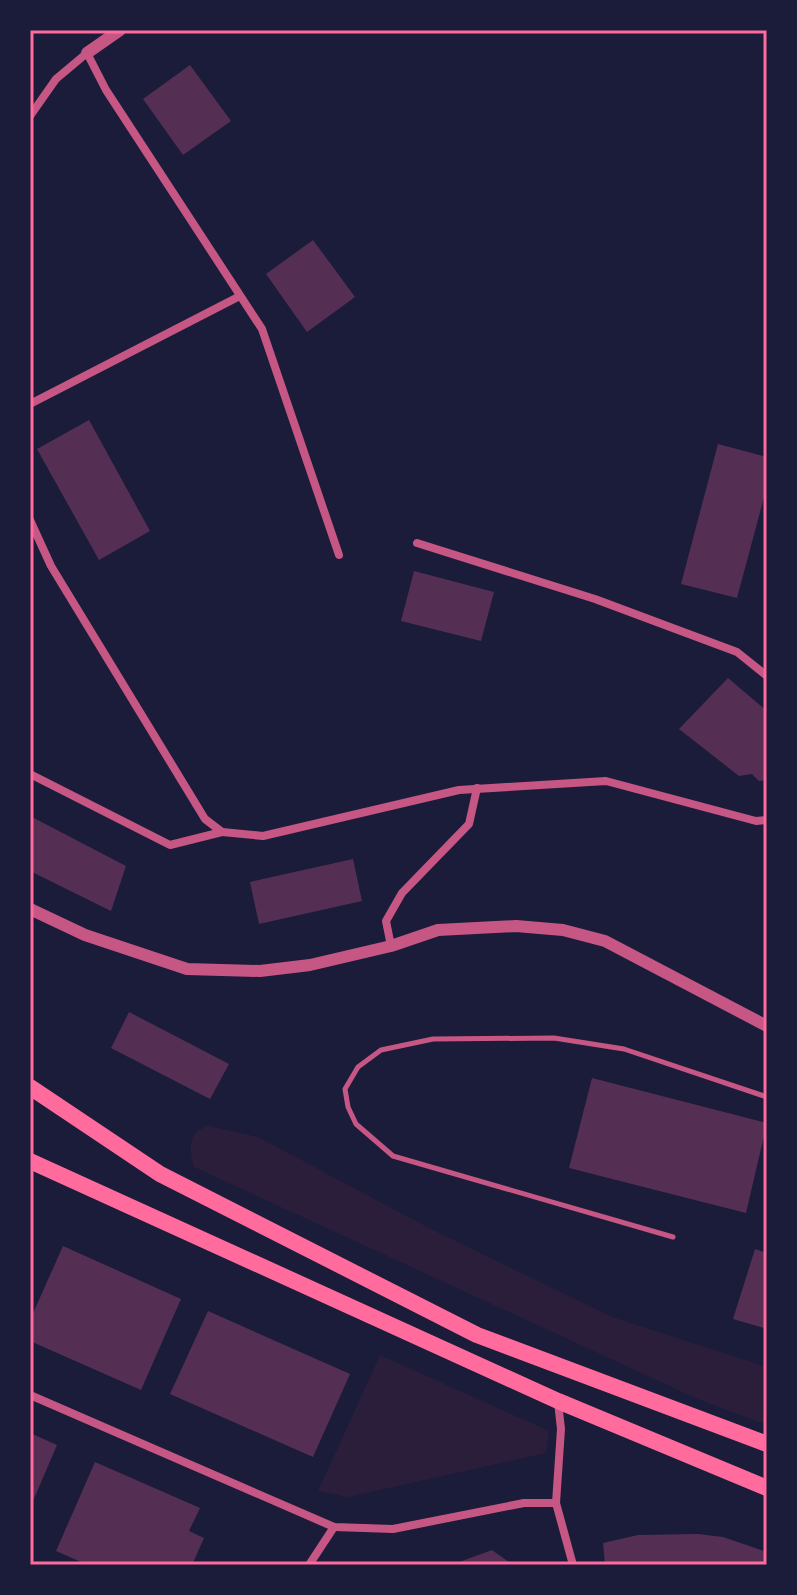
<svg xmlns="http://www.w3.org/2000/svg" width="797" height="1595" viewBox="0 0 797 1595" font-family="Helvetica,sans-serif">
	<style>
		.green { fill: #2a1e3b }
		.building { fill: #542f53 }
		.lines { fill: none; stroke-linecap: round; stroke-linejoin: round }
		.service { stroke: #c65784; stroke-width: 5 }
		.minor { stroke: #c65784; stroke-width: 8 }
		.tertiary { stroke: #c65784; stroke-width: 12 }
		.trunk { stroke: #ff6b9d; stroke-width: 16 }
		.neatline { fill: none; stroke: #ff6b9d; stroke-width: 3 }
	</style>
	<rect width="100%" height="100%" fill="#1b1b3a"/>
	<g class="green">
		<path d="M 209,1126 L 258,1137 L 431,1229 L 612,1317 L 767,1367 L 767,1425 L 700,1400 L 194,1167 C 189,1149 187,1131 209,1126 Z"/>
		<polygon points="380,1355 549,1431 546,1453 348,1497 318,1491"/>
	</g>
	<g class="building">
		<polygon points="190,65 231,121 183,155 143,99"/>
		<polygon points="313,240 355,297 307,332 266,274"/>
		<polygon points="89,420 150,531 99,560 37,449"/>
		<polygon points="718,444 767,457 767,486 737,598 681,584"/>
		<polygon points="414,571 494,592 481,641 401,621"/>
		<polygon points="728,678 767,711 767,780 759,781 752,774 739,776 679,729"/>
		<polygon points="30,816 126,866 111,911 30,871"/>
		<polygon points="353,859 362,901 259,924 250,882"/>
		<polygon points="129,1012 229,1064 210,1099 111,1048"/>
		<polygon points="592,1078 767,1123 746,1213 569,1168"/>
		<polygon points="63,1246 181,1299 141,1390 30,1341 30,1320"/>
		<polygon points="755,1249 767,1253 767,1329 733,1319"/>
		<polygon points="208,1311 350,1374 313,1457 170,1394"/>
		<polygon points="30,1433 57,1445 30,1508"/>
		<polygon points="95,1462 200,1508 189,1531 204,1538 192,1565 88,1565 56,1551"/>
		<polygon points="698,1534 723,1537 767,1552 767,1565 605,1565 603,1543 638,1535"/>
		<polygon points="492,1550 513,1565 451,1565"/>
	</g>
	<g class="lines">
		<polyline class="service" points="673,1237 393,1156 356,1124 348,1107 345,1089 358,1067 381,1050 433,1039 554,1038 624,1049 767,1097"/>
		<g class="minor">
			<polyline points="30,116 56,79 87,53 106,90 262,329 339,555"/>
			<polyline points="30,404 238,297"/>
			<polyline points="30,520 51,566 205,819 222,832 263,836 459,790 606,781 756,821 767,820"/>
			<polyline points="417,543 595,599 737,652 767,676"/>
			<polyline points="30,774 170,845 222,832"/>
			<polyline points="391,946 386,921 402,893 469,824 477,788"/>
			<polyline points="30,1395 334,1527 393,1529 524,1503 556,1503 561,1429 558,1402"/>
			<polyline points="556,1503 573,1565"/>
			<polyline points="309,1565 334,1527"/>
		</g>
		<g class="tertiary">
			<polyline points="87,53 120,30"/>
			<polyline points="30,909 85,935 187,969 260,971 310,965 391,946 438,930 516,926 563,930 605,941 767,1026"/>
		</g>
		<g class="trunk">
			<polyline points="30,1087 160,1174 477,1335 767,1444"/>
			<polyline points="30,1161 558,1401 767,1488"/>
		</g>
	</g>
	<rect width="797" height="1595" fill="none" stroke="#1b1b3a" stroke-width="64"/>
	<rect x="32" y="32" width="733" height="1531" class="neatline"/>
</svg>
